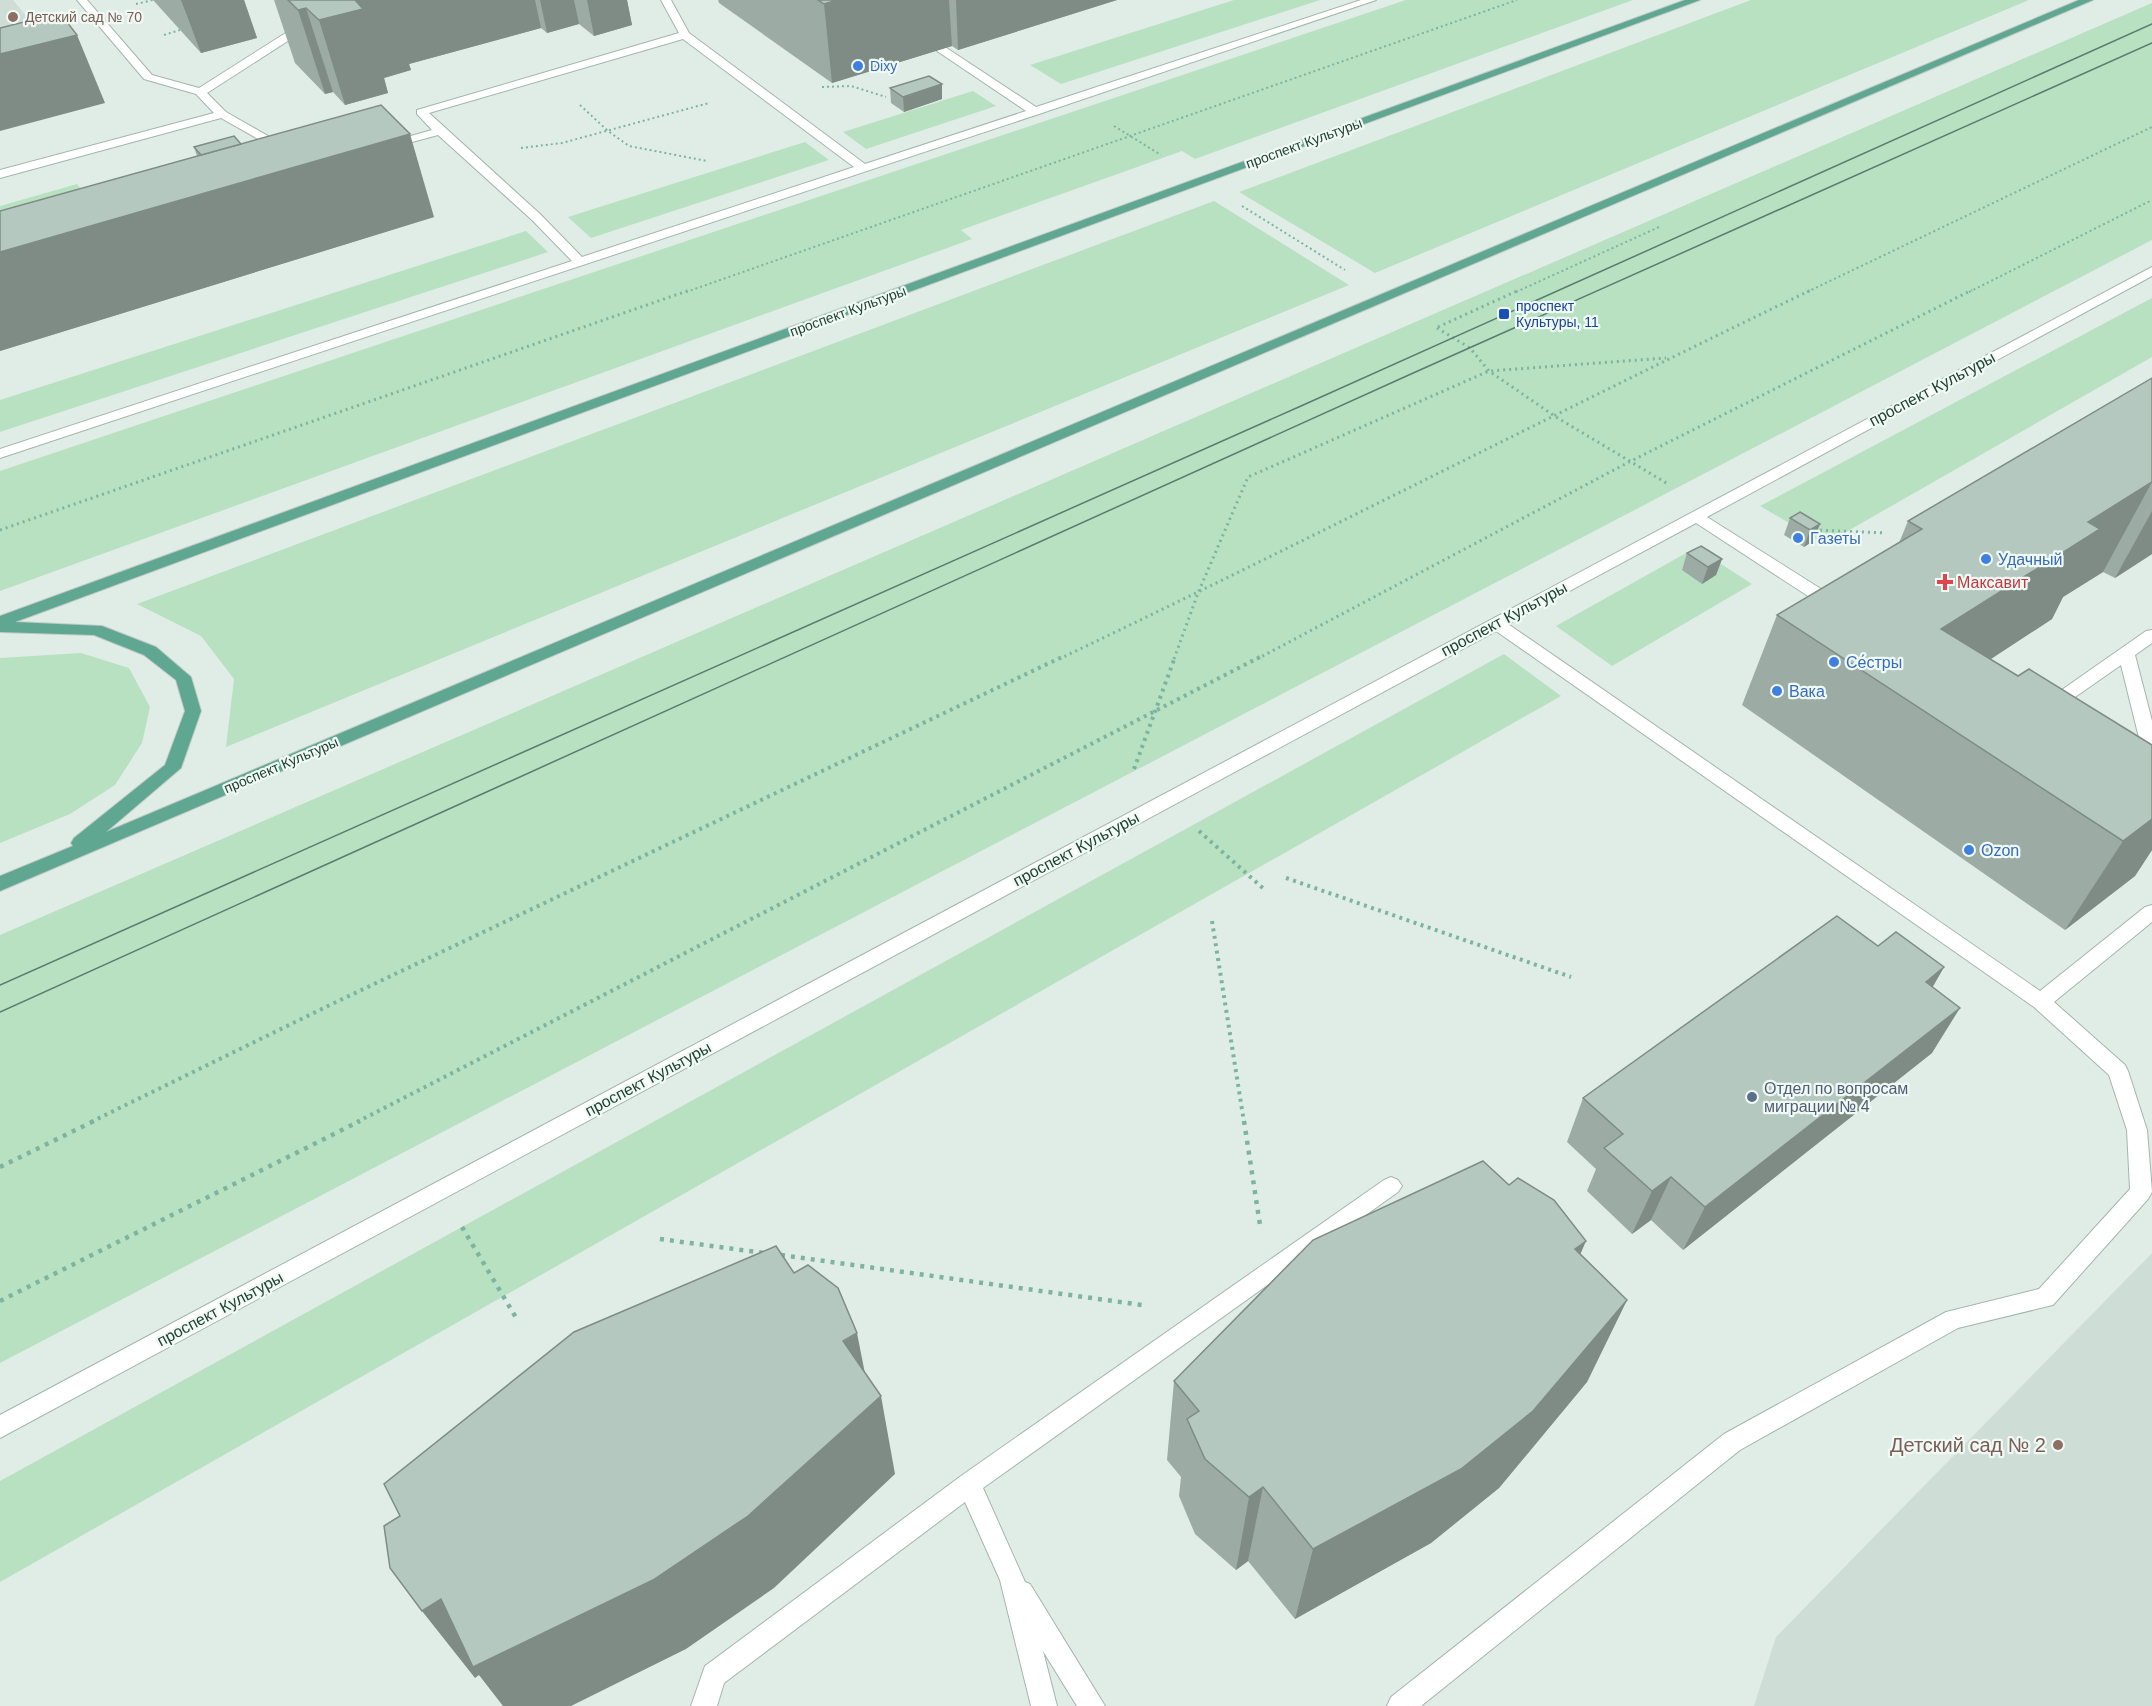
<svg xmlns="http://www.w3.org/2000/svg" width="2152" height="1706" viewBox="0 0 2152 1706" font-family="Arial,sans-serif">
	<style>
		.built { fill: #ceddd6 }
		.green { fill: #b7e1c0 }
		.lines { fill: none; stroke-linecap: round; stroke-linejoin: round }
		.minor-casing { stroke: #a2b6ae; stroke-width: 2 }
		.major-casing { stroke: #c0cac6; stroke-width: 2 }
		.path-far3 { stroke: #7db4a1; stroke-width: 2; stroke-dasharray: 2 3; stroke-linecap: butt }
		.path-far2 { stroke: #7db4a1; stroke-width: 3; stroke-dasharray: 2 4; stroke-linecap: butt }
		.path-far1 { stroke: #7db4a1; stroke-width: 4; stroke-dasharray: 3 4.5; stroke-linecap: butt }
		.path { stroke: #7db4a1; stroke-width: 4.5; stroke-dasharray: 4 6; stroke-linecap: butt }
		.minor { fill: #fff; fill-rule: evenodd }
		.major { fill: #60a792; fill-rule: evenodd }
		.tram { stroke: #597b71; stroke-width: 1.5 }
		.wall { fill: #9caca5 }
		.shaded-wall { fill: #7f8c86 }
		.building { fill: #b5c8c0; stroke: #7f8c86; stroke-width: 1.5 }
		.education-dot { fill: #8d6e63; stroke: #f1f9f5; stroke-width: 2 }
		.shop-dot { fill: #3f7fe0; stroke: #f1f9f5; stroke-width: 2 }
		.transit-dot { fill: #1a4fb4; stroke: #f1f9f5; stroke-width: 2 }
		.health-dot { fill: #e0444e; stroke: #f1f9f5; stroke-width: 2 }
		.service-dot { fill: #5c6f8a; stroke: #f1f9f5; stroke-width: 2 }
		.labels { text-anchor: middle; dominant-baseline: central; stroke-width: 4.5; stroke-linejoin: round; paint-order: stroke }
		.far-education-label { font-size: 14px; fill: #785e54; stroke: #f1f9f5; text-anchor: start }
		.far-shop-label { font-size: 14px; fill: #366cbe; stroke: #f1f9f5; text-anchor: start }
		.far-street-label { font-size: 14px; fill: #1f4035; stroke: #f1f9f5 }
		.far-transit-label { font-size: 14px; fill: #164399; stroke: #f1f9f5; text-anchor: start }
		.street-label { font-size: 16px; fill: #1f4035; stroke: #f1f9f5 }
		.shop-label { font-size: 16px; fill: #366cbe; stroke: #f1f9f5; text-anchor: start }
		.health-label { font-size: 16px; fill: #be3a42; stroke: #f1f9f5; text-anchor: start }
		.service-label { font-size: 16px; fill: #4e5e75; stroke: #f1f9f5; text-anchor: start }
		.near-education-label { font-size: 20px; fill: #785e54; stroke: #f1f9f5; text-anchor: end }
	</style>
	<rect width="100%" height="100%" fill="#e0ede7"/>
	<g class="built">
		<polygon points="0,0 13,0 40,33 0,43"/>
		<polygon points="2152,1253 2152,1706 1754,1706 1776,1637"/>
	</g>
	<g class="green">
		<polygon points="1234,0 1320,0 1061,84 1030,65"/>
		<polygon points="1406,0 1633,0 1195,159 1182,151 961,230 972,239 0,591 0,471"/>
		<polygon points="1751,0 2029,0 1375,273 1239,192"/>
		<polygon points="2152,3 2152,240 0,1363 0,935"/>
		<polygon points="973,91 996,106 866,149 843,132"/>
		<polygon points="805,142 829,160 591,238 568,217"/>
		<polygon points="77,184 96,210 0,238 0,206"/>
		<polygon points="1214,201 1349,285 226,747 234,679 201,636 137,604"/>
		<polygon points="526,231 548,252 0,432 0,400"/>
		<polygon points="2152,298 2152,357 1825,544 1760,506"/>
		<polygon points="1695,548 1714,560 1709,571 1721,564 1752,584 1612,666 1556,626"/>
		<polygon points="81,653 129,668 150,707 142,743 115,785 70,814 0,843 0,658"/>
		<polygon points="1504,654 1561,696 0,1582 0,1481"/>
	</g>
	<g class="lines">
		<g class="minor-casing">
			<g id="minor">
				<polygon points="77,0 87,0 152,75 199,88 303,22 311,22 311,26 207,93 226,112 289,148 289,152 281,152 221,118 0,178 0,170 214,113 196,94 144,79"/>
				<path d="M 661,0 L 671,0 L 689,33 L 865,164 L 1026,111 L 937,51 L 937,47 L 945,47 L 1036,107 L 1361,0 L 1376,0 L 1039,114 L 0,458 L 0,449 L 572,261 L 532,220 L 438,135 L 390,148 L 384,145 L 386,143 L 432,130 L 417,114 L 417,110 L 679,33 ZM 683,39 L 854,167 L 582,257 L 540,214 L 429,113 Z"/>
				<polygon points="2152,267 2152,276 1707,517 1840,601 1842,605 1840,609 1828,609 1696,523 1508,624 2040,991 2145,907 2152,905 2152,922 2054,1002 2125,1065 2128,1071 2147,1130 2152,1192 2148,1199 2053,1305 1958,1328 1740,1450 1421,1706 1387,1706 1391,1697 1724,1434 1946,1312 2039,1289 2130,1189 2127,1130 2109,1075 2034,1007 1496,631 0,1438 0,1415"/>
				<polygon points="2152,630 2152,643 2135,655 2152,721 2152,760 2146,758 2143,754 2121,665 2055,711 2043,711 2041,707 2043,703 2146,631"/>
				<polygon points="1391,1177 1398,1180 1402,1186 1398,1192 983,1488 1025,1582 1030,1584 1105,1706 1077,1706 1043,1651 1057,1706 1031,1706 1000,1580 965,1502 724,1683 717,1706 691,1706 705,1666 961,1476 1384,1180"/>
			</g>
		</g>
		<g class="major-casing">
			<polygon id="major" points="1685,0 1700,0 15,622 102,626 156,647 191,677 201,711 181,768 106,832 2079,0 2093,0 0,891 0,876 73,846 71,843 74,838 165,765 185,711 176,680 144,655 94,635 0,632 0,616"/>
		</g>
		<g class="path-far3">
			<polyline points="136,4 153,0"/>
			<polyline points="164,35 180,30"/>
			<polyline points="822,87 851,86 886,97"/>
			<polyline points="580,105 608,131 629,146 707,161"/>
			<polyline points="1114,126 1161,155"/>
			<polyline points="521,148 562,143 709,103"/>
			<polyline points="1242,206 1345,270"/>
			<polyline points="686,292 1517,0"/>
			<polyline points="1516,292 1659,227"/>
			<polyline points="1807,292 2152,127"/>
			<polyline points="1969,292 2152,200"/>
		</g>
		<g class="path-far2">
			<polyline points="1438,327 1519,290"/>
			<polyline points="1437,328 1470,348 1489,371 1556,417 1668,484"/>
			<polyline points="0,530 690,290"/>
			<polyline points="1814,530 1885,533"/>
			<path d="M 1059,659 C 1311,539 1559,411 1811,290"/>
			<polyline points="1174,659 1198,593 1248,477 1489,371 1666,358"/>
			<polyline points="1257,659 1629,462 1972,290"/>
		</g>
		<g class="path-far1">
			<polyline points="1134,769 1175,657"/>
			<polyline points="1199,831 1265,890"/>
			<polyline points="1286,878 1571,977"/>
			<polyline points="1212,921 1244,1122"/>
			<polyline points="91,1122 332,1004 1062,657"/>
			<polyline points="357,1122 1260,657"/>
		</g>
		<g class="path">
			<polyline points="1244,1121 1260,1225"/>
			<polyline points="0,1167 94,1121"/>
			<polyline points="462,1227 518,1321"/>
			<polyline points="660,1239 764,1253"/>
			<polyline points="781,1255 1142,1305"/>
			<polyline points="0,1301 360,1121"/>
		</g>
		<use href="#minor" class="minor"/>
		<use href="#major" class="major"/>
		<g class="tram">
			<polyline points="0,985 1301,406 2152,24"/>
			<polyline points="0,1012 1411,374 2152,43"/>
		</g>
	</g>
	<g class="wall">
		<polygon points="153,0 244,0 257,38 201,53"/>
		<polygon points="274,0 627,0 632,25 594,36 579,24 547,33 541,28 409,64 411,70 384,78 388,93 345,105 333,92 325,94 295,63"/>
		<polygon points="718,0 1117,0 958,50 952,46 832,83 719,3"/>
		<polygon points="890,88 942,99 904,112 891,103"/>
		<polygon points="241,144 434,217 0,351 0,211 197,156 194,147"/>
		<polygon points="2152,378 2152,554 2115,578 2103,572 2063,597 2052,619 1990,659 2018,676 2152,745 2152,850 2135,876 2065,930 1742,705 1777,615 1899,543 1908,521"/>
		<polygon points="1790,518 1820,524 1813,541 1804,547 1784,535"/>
		<polygon points="1687,553 1722,559 1716,575 1702,584 1682,570"/>
		<polygon points="1878,946 1944,967 1932,987 1932,1053 1683,1250 1651,1220 1632,1234 1587,1191 1596,1169 1567,1142 1583,1098"/>
		<polygon points="1580,1254 1627,1300 1587,1382 1499,1488 1431,1543 1295,1619 1248,1561 1236,1570 1195,1534 1179,1496 1181,1477 1167,1460 1174,1381"/>
	</g>
	<g class="shaded-wall">
		<polygon points="181,0 244,0 257,38 201,53"/>
		<polygon points="352,0 535,0 541,28 409,64 411,70 384,78 388,93 345,105 319,20"/>
		<polygon points="540,0 574,0 579,24 547,33"/>
		<polygon points="587,0 627,0 632,25 594,36"/>
		<polygon points="837,0 949,0 952,46 832,83 824,4"/>
		<polygon points="956,0 1117,0 958,50"/>
		<polygon points="306,8 333,92 325,94 298,10"/>
		<polygon points="77,35 105,103 0,131 0,54"/>
		<polygon points="942,84 942,99 904,112 903,97"/>
		<polygon points="410,134 434,217 0,351 0,252"/>
		<polygon points="2152,482 2103,572 2063,597 2052,619 1918,707 1941,629 2088,522"/>
		<polygon points="2152,511 2152,554 2115,578"/>
		<polygon points="1820,524 1813,541 1804,547 1810,530"/>
		<polygon points="1722,559 1716,575 1702,584 1708,567"/>
		<polygon points="2152,819 2152,850 2135,876 2065,930 2123,841"/>
		<polygon points="1944,967 1918,1013 1926,982"/>
		<polygon points="1960,1008 1932,1053 1683,1250 1705,1207"/>
		<polygon points="1671,1177 1651,1220 1632,1234 1652,1191"/>
		<polygon points="1586,1241 1550,1325 1575,1249"/>
		<polygon points="1627,1300 1587,1382 1499,1488 1431,1543 1295,1619 1313,1549"/>
		<polygon points="857,1333 871,1404 881,1396 895,1474 774,1588 686,1649 571,1706 503,1706 479,1675 475,1678 422,1611"/>
		<polygon points="1263,1487 1248,1561 1236,1570 1249,1497"/>
	</g>
	<g class="building">
		<polygon points="288,0 355,0 363,9 319,20 306,8 298,10"/>
		<polygon points="818,0 837,0 824,4"/>
		<polygon points="60,13 77,35 0,54 0,28"/>
		<polygon points="929,76 942,84 903,97 890,88"/>
		<polygon points="381,105 410,134 0,252 0,211"/>
		<polygon points="234,136 241,144 201,155 194,147"/>
		<polygon points="2152,378 2152,482 2088,522 2100,529 1941,629 2018,676 2029,669 2152,745 2152,819 2123,841 1777,615 1922,529 1908,521"/>
		<polygon points="1800,512 1820,524 1810,530 1790,518"/>
		<polygon points="1701,546 1722,559 1708,567 1687,553"/>
		<polygon points="1837,916 1878,946 1896,932 1944,967 1926,982 1960,1008 1705,1207 1671,1177 1652,1191 1604,1148 1623,1134 1583,1098"/>
		<polygon points="1483,1161 1509,1185 1518,1178 1554,1200 1586,1241 1575,1249 1627,1300 1533,1411 1461,1469 1313,1549 1263,1487 1249,1497 1205,1459 1187,1419 1199,1411 1174,1381 1313,1240"/>
		<polygon points="776,1246 794,1273 808,1265 838,1288 857,1333 843,1341 881,1396 748,1516 653,1580 473,1667 441,1599 422,1611 390,1568 384,1526 400,1516 384,1484 574,1332"/>
	</g>
	<g class="education-dot">
		<circle cx="13" cy="17" r="6"/>
		<circle cx="2058" cy="1445" r="6"/>
	</g>
	<g class="shop-dot">
		<circle cx="858" cy="66" r="6"/>
		<circle cx="1798" cy="538" r="6"/>
		<circle cx="1986" cy="559" r="6"/>
		<circle cx="1834" cy="662" r="6"/>
		<circle cx="1777" cy="691" r="6"/>
		<circle cx="1969" cy="850" r="6"/>
	</g>
	<rect class="transit-dot" x="1498" y="308" width="12" height="12" rx="3"/>
	<path class="health-dot" d="M1942 573h6v6h6v6h-6v6h-6v-6h-6v-6h6z"/>
	<circle class="service-dot" cx="1752" cy="1097" r="6"/>
	<g class="labels">
		<g class="far-education-label">
			<text x="25" y="17">Детский сад № 70</text>
		</g>
		<g class="far-shop-label">
			<text x="870" y="66">Dixy</text>
		</g>
		<g class="far-street-label">
			<text transform="translate(1304 143) rotate(-20)">проспект Культуры</text>
			<text transform="translate(848 311) rotate(-20)">проспект Культуры</text>
			<text transform="translate(281 765) rotate(-23)">проспект Культуры</text>
		</g>
		<g class="far-transit-label">
			<text x="1516" y="306">проспект<tspan x="1516" dy="16">Культуры, 11</tspan></text>
		</g>
		<g class="street-label">
			<text transform="translate(1932 389) rotate(-28)">проспект Культуры</text>
			<text transform="translate(1504 619) rotate(-28)">проспект Культуры</text>
			<text transform="translate(1076 849) rotate(-28)">проспект Культуры</text>
			<text transform="translate(648 1079) rotate(-28)">проспект Культуры</text>
			<text transform="translate(220 1309) rotate(-28)">проспект Культуры</text>
		</g>
		<g class="shop-label">
			<text x="1810" y="538">Газеты</text>
			<text x="1998" y="559">Удачный</text>
			<text x="1846" y="662">Се́стры</text>
			<text x="1789" y="691">Вака</text>
			<text x="1981" y="850">Ozon</text>
		</g>
		<g class="health-label">
			<text x="1957" y="582">Максавит</text>
		</g>
		<g class="service-label">
			<text x="1764" y="1088">Отдел по вопросам<tspan x="1764" dy="18">миграции № 4</tspan></text>
		</g>
		<g class="near-education-label">
			<text x="2046" y="1445">Детский сад № 2</text>
		</g>
	</g>
</svg>
